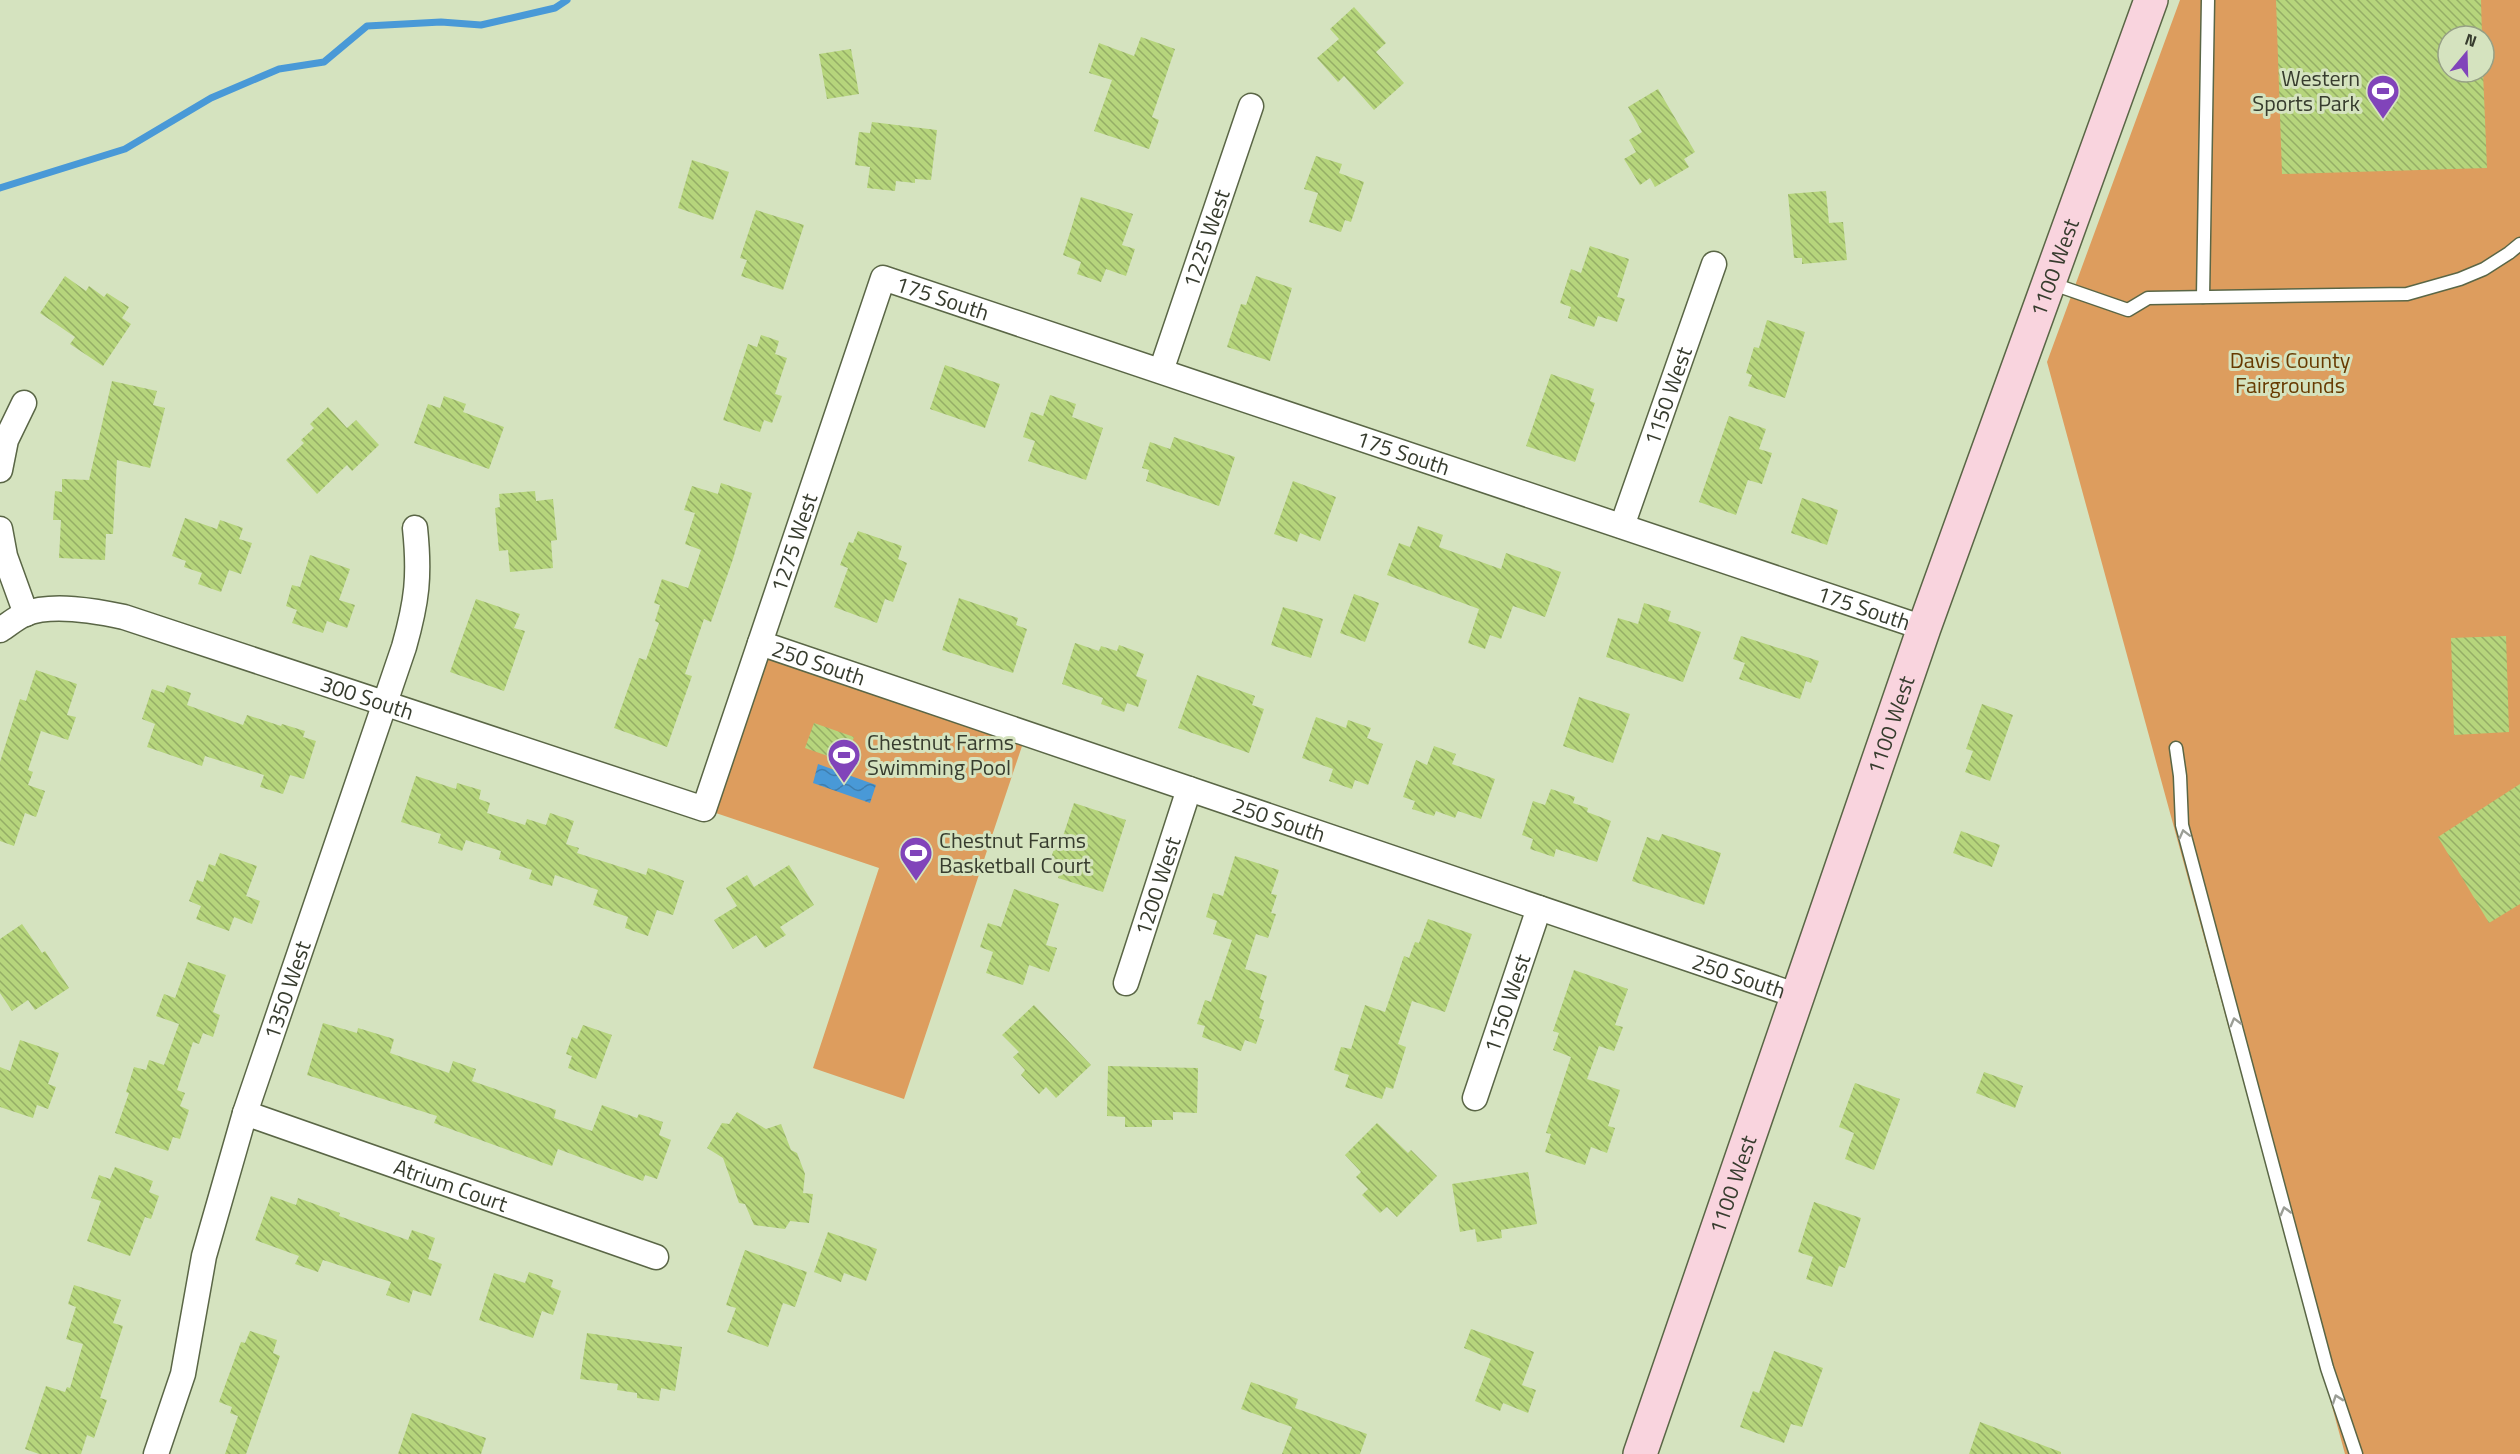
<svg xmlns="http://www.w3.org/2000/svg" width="2520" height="1454" viewBox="0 0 2520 1454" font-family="'Titillium Web',sans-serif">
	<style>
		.park { fill: #dd9d5e; fill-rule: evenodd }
		.water { fill: url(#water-waves) }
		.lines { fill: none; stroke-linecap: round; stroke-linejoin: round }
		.stream { stroke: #4999d7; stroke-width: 7 }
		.building { fill: url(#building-back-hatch) }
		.lane-casing { stroke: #5a6646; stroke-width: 15 }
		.street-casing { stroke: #5a6646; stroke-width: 27 }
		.secondary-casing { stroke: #5a6646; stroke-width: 36 }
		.lane { stroke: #fff; stroke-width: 12 }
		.street { stroke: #fff; stroke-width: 24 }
		.secondary { stroke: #f9d4de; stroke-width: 33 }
		.oneway { stroke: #9b9e96 }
		.labels { text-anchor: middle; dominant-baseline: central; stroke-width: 6; stroke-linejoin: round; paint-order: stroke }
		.poi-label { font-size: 22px; fill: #373c2e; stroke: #d5e3bf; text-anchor: start }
		.street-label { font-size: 22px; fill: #373c2e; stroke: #d5e3bf }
		.park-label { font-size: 22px; fill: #673a00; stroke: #d5e3bf }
	</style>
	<defs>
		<pattern id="water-waves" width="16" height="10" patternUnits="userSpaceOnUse" patternTransform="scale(1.5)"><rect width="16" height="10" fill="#4999d7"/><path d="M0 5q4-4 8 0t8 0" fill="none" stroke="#3e7eaf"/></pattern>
		<pattern id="building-back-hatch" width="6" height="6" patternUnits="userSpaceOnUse" patternTransform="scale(1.5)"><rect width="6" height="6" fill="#b6d57c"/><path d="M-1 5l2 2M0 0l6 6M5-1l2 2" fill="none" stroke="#95ae66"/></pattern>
	</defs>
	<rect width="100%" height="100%" fill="#d5e3bf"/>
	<g class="park">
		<path d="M 2180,0 L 2520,0 L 2520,1454 L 2345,1454 L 2047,362 ZM 2448,36 L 2484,36 L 2484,72 L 2448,72 Z"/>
		<polygon points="760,643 1026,734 904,1099 813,1068 879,868 704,809"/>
	</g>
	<polygon class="water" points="818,764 876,785 870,803 813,783"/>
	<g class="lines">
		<polyline class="stream" points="0,188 125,149 211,98 279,69 324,62 367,26 441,22 481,25 555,8 567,0"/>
	</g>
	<g class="building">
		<polygon points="2276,0 2481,0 2482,36 2448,36 2448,72 2483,72 2487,168 2282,174"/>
		<polygon points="1354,7 1386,43 1376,52 1404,83 1374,110 1344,76 1338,82 1317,58 1339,39 1330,29"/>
		<polygon points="1141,37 1175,49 1152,117 1159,120 1149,149 1094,131 1112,80 1089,73 1099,43 1134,56"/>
		<polygon points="851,49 859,94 827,99 819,54"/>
		<polygon points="1658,89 1695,152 1684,159 1689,167 1655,187 1650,178 1640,185 1624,159 1636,152 1629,140 1642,132 1628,107"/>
		<polygon points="872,122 937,130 931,180 915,179 915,183 896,181 895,191 867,188 870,167 855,165 859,132 870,133"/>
		<polygon points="1316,156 1342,164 1339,173 1364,182 1351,222 1345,220 1341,232 1309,222 1318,193 1304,189"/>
		<polygon points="692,160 729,172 713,220 678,208"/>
		<polygon points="1826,191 1829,223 1843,222 1847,260 1802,264 1802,258 1794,258 1788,194"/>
		<polygon points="1081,197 1133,214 1122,245 1135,249 1126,276 1106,269 1101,282 1077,274 1081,262 1063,255"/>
		<polygon points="756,210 804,225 783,290 741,276 747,260 740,258"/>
		<polygon points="1590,246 1629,259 1617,297 1625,299 1617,322 1598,316 1594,327 1568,318 1571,307 1560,303 1571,269 1581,273"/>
		<polygon points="65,276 86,291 89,286 104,297 107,293 129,307 122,318 131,324 103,366 70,344 75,337 40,313"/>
		<polygon points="1256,276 1292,288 1270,361 1227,347 1241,304 1246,305"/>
		<polygon points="1767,320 1805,332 1785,398 1748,386 1752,375 1746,373 1754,347 1759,348"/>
		<polygon points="761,335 779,341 775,354 787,358 775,394 782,396 772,423 764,420 760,432 723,420 748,344 757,347"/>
		<polygon points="945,365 1000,384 985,428 930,409"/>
		<polygon points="1551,374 1594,389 1590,401 1595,403 1575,462 1526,446"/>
		<polygon points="112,381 157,391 153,405 165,408 150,468 117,460 113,534 106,534 105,560 59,558 61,520 53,520 55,491 62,492 62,479 89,480"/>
		<polygon points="1050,395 1076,404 1072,417 1103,428 1086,480 1028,461 1035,441 1023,437 1031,412 1043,416"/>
		<polygon points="444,396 466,404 463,412 504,427 489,469 414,443 428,404 440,408"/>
		<polygon points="328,407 347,428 356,420 379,445 352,471 347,465 317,494 286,460 304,443 301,440 314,428 310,424"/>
		<polygon points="1729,416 1766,429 1759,449 1772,453 1762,484 1748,480 1736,515 1699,502"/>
		<polygon points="1174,437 1235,457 1219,506 1146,481 1149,470 1142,468 1150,442 1170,449"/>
		<polygon points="1293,481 1336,497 1320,541 1300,533 1297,542 1274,534"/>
		<polygon points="721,483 752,493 733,559 711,622 704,619 685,674 692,676 667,747 614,728 639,658 646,660 659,623 655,621 660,605 654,603 662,579 688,588 701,550 685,544 695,513 684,510 692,486 718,494"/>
		<polygon points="535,491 536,501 553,499 557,540 551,541 553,568 510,572 508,550 499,551 495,508 500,507 499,494"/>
		<polygon points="1802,498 1838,510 1827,545 1791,533"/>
		<polygon points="185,518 217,529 220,520 243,528 239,539 252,543 241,574 229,570 221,592 198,584 202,573 184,567 186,561 172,556"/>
		<polygon points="1418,526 1443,535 1439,547 1501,569 1506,553 1561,572 1545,617 1513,606 1501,639 1490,635 1485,649 1468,643 1479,609 1387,575 1399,543 1410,547"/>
		<polygon points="858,531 902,546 898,559 907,563 893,602 885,599 877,623 834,607 848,568 840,565 849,542 853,543"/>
		<polygon points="310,555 350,569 339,600 355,605 347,628 327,621 323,633 292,623 297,610 286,606 292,585 300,587"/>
		<polygon points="1354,594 1379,603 1365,642 1340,633"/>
		<polygon points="959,598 1018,618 1016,625 1027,629 1013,673 942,650"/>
		<polygon points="476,599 520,614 514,628 525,631 504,691 450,672"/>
		<polygon points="1644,603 1671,611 1668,621 1701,632 1683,682 1606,657 1618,618 1638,624"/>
		<polygon points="1283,607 1323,619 1311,658 1271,645"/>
		<polygon points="1741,636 1819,661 1811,683 1806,681 1800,699 1739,679 1745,663 1733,659"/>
		<polygon points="2506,636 2509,732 2454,735 2451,638"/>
		<polygon points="1075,643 1099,651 1101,646 1117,651 1119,645 1144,654 1136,676 1147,680 1138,707 1127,703 1124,712 1101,704 1103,698 1062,684"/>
		<polygon points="36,670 77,684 67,715 76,717 68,740 41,731 28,770 33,772 28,785 45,791 36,817 25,813 14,846 0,841 0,762 20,699 26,701"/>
		<polygon points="1197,675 1255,696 1252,705 1264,709 1249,753 1178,728"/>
		<polygon points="167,685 191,693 187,705 243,725 247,715 281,726 282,724 305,731 303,737 316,741 304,779 290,775 283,794 260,787 264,775 205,756 202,766 147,747 155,724 142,719 152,689 164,693"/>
		<polygon points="1579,697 1630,714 1613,763 1563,746"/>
		<polygon points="1982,704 2013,715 1990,781 1965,772 1973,751 1966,749"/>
		<polygon points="1316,717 1346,728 1348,720 1371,728 1367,738 1383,744 1368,785 1355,780 1352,789 1329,781 1333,769 1302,758"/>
		<polygon points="814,723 854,737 845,762 805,748"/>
		<polygon points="1434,746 1456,754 1452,764 1495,779 1481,819 1458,811 1455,818 1436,811 1434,816 1412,809 1415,801 1403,797 1416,760 1427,765"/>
		<polygon points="416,776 456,789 457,783 481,790 479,799 490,803 487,813 525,825 527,819 546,825 550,813 574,821 566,844 579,848 577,853 646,875 648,868 684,881 673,915 657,910 648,936 625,928 628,917 593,905 598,890 555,875 552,886 529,879 532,870 499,859 501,851 466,840 462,851 438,843 441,834 401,822"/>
		<polygon points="2520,784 2520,904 2489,923 2438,837"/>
		<polygon points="1551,789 1575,797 1573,803 1588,808 1587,812 1611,821 1597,862 1556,849 1554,857 1530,849 1533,839 1522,835 1533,801 1545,805"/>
		<polygon points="1074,803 1126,820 1103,892 1058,878 1062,865 1050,861 1057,840 1061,842"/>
		<polygon points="1961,831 2000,845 1992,867 1953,853"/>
		<polygon points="1662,834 1721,853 1704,905 1632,881 1647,837 1659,841"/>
		<polygon points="220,853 257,866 246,896 260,901 252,924 234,917 229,931 196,919 201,906 189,901 197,880 203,882 209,864 215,866"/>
		<polygon points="1235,856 1279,870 1271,894 1277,895 1271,913 1276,914 1268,938 1256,934 1245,969 1267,976 1260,999 1264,1001 1259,1018 1264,1020 1256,1044 1245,1040 1241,1051 1202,1037 1205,1026 1197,1024 1205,1000 1211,1002 1232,940 1213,934 1217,921 1206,917 1213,893 1223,896"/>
		<polygon points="789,865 814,905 780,927 786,935 765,948 756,935 733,949 714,920 737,906 726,888 747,875 754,887"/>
		<polygon points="1014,889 1059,904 1046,945 1057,948 1049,972 1029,965 1023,985 986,973 993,952 980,947 988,923 1001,927"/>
		<polygon points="1428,919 1472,934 1445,1012 1412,1001 1398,1044 1406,1047 1393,1089 1386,1087 1382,1099 1345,1087 1349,1075 1334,1070 1341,1047 1351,1049 1365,1005 1385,1012 1404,956 1409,958 1415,942 1419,943"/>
		<polygon points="22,924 42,953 45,951 69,988 35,1010 28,1000 12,1011 0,993 0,939"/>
		<polygon points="188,962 226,975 213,1012 220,1015 213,1037 203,1033 199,1044 193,1042 177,1090 185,1093 180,1106 189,1110 180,1139 173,1137 168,1151 115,1133 129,1093 126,1092 134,1067 146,1070 149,1060 164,1065 179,1024 156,1016 164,994 175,998"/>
		<polygon points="1574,970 1628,989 1615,1025 1623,1027 1614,1051 1599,1046 1587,1079 1620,1090 1608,1126 1615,1128 1607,1153 1591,1147 1585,1165 1545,1152 1551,1134 1546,1133 1571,1057 1553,1050 1559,1033 1553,1031"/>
		<polygon points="1034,1005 1091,1065 1056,1098 1046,1087 1039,1094 1021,1075 1025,1070 1013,1057 1019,1052 1002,1035"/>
		<polygon points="323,1023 357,1033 358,1028 394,1039 390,1053 449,1073 453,1061 476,1069 472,1081 556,1110 554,1118 592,1131 602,1105 637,1118 639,1114 663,1122 659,1135 671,1140 657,1179 645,1175 643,1181 558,1149 552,1166 434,1123 437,1116 307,1075"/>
		<polygon points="583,1025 612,1035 596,1079 568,1068 572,1056 566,1054 572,1037 577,1039"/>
		<polygon points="20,1040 59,1053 48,1084 56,1087 48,1109 37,1105 33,1118 0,1107 0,1067 10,1071"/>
		<polygon points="1108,1066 1198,1068 1197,1113 1173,1112 1173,1120 1152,1120 1152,1127 1125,1127 1125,1117 1107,1116"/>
		<polygon points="1984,1072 2023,1086 2015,1108 1976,1093"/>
		<polygon points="1855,1083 1900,1099 1874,1170 1845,1159 1854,1133 1839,1127"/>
		<polygon points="737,1112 766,1129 781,1124 791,1150 797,1153 805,1174 803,1193 813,1194 809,1223 790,1221 785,1229 754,1225 745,1204 739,1203 723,1158 707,1148 722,1123 729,1124"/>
		<polygon points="1377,1123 1408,1153 1411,1150 1437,1176 1397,1217 1387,1207 1380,1213 1362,1195 1368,1189 1356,1177 1361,1172 1345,1155"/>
		<polygon points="115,1167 153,1181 149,1192 159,1196 151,1219 145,1217 130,1256 87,1241 101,1201 91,1198 99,1175 110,1179"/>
		<polygon points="1528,1172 1537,1224 1501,1230 1502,1238 1477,1242 1475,1229 1460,1232 1452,1184"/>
		<polygon points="271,1196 296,1205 298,1198 340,1213 339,1216 408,1240 412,1230 435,1238 428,1259 442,1264 431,1296 413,1290 409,1303 386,1295 391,1282 323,1260 318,1272 295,1264 299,1256 255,1240"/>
		<polygon points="1814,1202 1861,1218 1845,1268 1839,1266 1832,1287 1806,1279 1813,1257 1798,1252"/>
		<polygon points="828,1232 877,1249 866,1281 844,1273 841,1282 814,1272"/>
		<polygon points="745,1250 807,1272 795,1307 783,1303 768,1347 727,1332 736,1308 726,1305"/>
		<polygon points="529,1272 553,1280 551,1287 561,1291 553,1315 542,1311 533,1338 479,1320 494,1273 525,1283"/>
		<polygon points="74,1285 121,1300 113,1323 123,1326 100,1398 107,1400 94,1438 87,1435 81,1454 39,1454 25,1449 46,1386 65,1392 67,1387 70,1388 83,1344 66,1339 76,1307 68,1304"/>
		<polygon points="1471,1329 1534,1352 1522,1385 1536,1390 1528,1413 1503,1403 1500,1411 1475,1401 1491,1359 1464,1348"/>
		<polygon points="250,1331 277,1340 273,1353 280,1356 246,1454 225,1454 238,1416 230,1413 232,1407 219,1402 241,1342 245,1343"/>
		<polygon points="587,1333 682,1347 675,1391 661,1388 659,1401 637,1398 637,1393 617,1390 618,1384 580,1379"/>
		<polygon points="1774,1351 1823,1368 1802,1427 1791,1424 1784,1443 1740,1427 1753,1391 1759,1393"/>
		<polygon points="1251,1382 1298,1399 1295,1408 1367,1434 1360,1454 1282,1454 1292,1427 1241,1409"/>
		<polygon points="412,1413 486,1438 481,1454 398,1454"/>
		<polygon points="1980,1422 2061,1452 2061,1454 1969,1454"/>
	</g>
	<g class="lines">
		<g class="lane-casing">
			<g id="lane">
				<polyline points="2050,283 2128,310 2148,298 2407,294 2460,279 2484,269 2509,253 2520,244"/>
				<polyline points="2203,297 2208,0"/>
				<polyline points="2176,748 2180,776 2182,825 2327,1368 2356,1454"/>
			</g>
		</g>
		<g class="street-casing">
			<g id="street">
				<path id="s1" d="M 1161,371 L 1251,106"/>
				<polyline points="0,470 6,440 24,403"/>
				<path id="s2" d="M 1622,526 L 1714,264"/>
				<polyline points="0,529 5,556 26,614"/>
				<path id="s3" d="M 0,630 C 8,625 16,618 25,614 C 52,603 96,611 124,617 L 704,809 L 883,278 L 1924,628"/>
				<path id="s4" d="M 760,643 L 1798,996"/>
				<path id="s5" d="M 1126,983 L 1189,789"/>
				<path id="s6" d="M 1475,1098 L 1539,908"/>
				<path id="s7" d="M 245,1113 L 656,1257"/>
				<path id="s8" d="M 156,1454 L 183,1374 L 204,1256 L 245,1113 L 404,647 C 417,601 420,576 415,528"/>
			</g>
		</g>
		<g class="secondary-casing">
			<g id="secondary">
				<path id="s9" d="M 1640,1454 L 1924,628 L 2151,0"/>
			</g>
		</g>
		<use href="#lane" class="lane"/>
		<use href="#street" class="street"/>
		<use href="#secondary" class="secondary"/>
	</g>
	<defs><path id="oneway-chevron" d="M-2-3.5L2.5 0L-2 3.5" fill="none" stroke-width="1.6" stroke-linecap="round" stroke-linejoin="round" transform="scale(1.5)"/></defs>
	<g class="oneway">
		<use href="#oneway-chevron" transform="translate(2184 834) rotate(-104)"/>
		<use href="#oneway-chevron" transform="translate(2235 1022) rotate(-105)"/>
		<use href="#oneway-chevron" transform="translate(2285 1211) rotate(-105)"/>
		<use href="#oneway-chevron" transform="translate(2337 1399) rotate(-109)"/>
	</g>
	<defs>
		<g id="stadium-pin" transform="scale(1.725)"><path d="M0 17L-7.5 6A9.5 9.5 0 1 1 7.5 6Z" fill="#8144ba" stroke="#d5e3bf"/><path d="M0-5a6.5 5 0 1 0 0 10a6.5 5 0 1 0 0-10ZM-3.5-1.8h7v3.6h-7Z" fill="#fff"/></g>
	</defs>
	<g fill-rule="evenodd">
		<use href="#stadium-pin" x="2383" y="91"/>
		<use href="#stadium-pin" x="844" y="755"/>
		<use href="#stadium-pin" x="916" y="853"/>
	</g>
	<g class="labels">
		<g class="poi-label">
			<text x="2360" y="78" text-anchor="end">Western<tspan x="2360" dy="25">Sports Park</tspan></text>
			<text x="867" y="742">Chestnut Farms<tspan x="867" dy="25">Swimming Pool</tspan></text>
			<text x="939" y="840">Chestnut Farms<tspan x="939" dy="25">Basketball Court</tspan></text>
		</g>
		<g class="street-label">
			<text stroke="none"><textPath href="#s1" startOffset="140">1225 West</textPath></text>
			<text stroke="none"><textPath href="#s9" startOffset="1257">1100 West</textPath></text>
			<text stroke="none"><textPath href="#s3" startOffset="1364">175 South</textPath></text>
			<text stroke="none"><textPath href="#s2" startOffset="138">1150 West</textPath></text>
			<text stroke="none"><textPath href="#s3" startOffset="1850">175 South</textPath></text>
			<text stroke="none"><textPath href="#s3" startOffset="1022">1275 West</textPath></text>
			<text stroke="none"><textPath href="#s3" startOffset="2336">175 South</textPath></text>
			<text stroke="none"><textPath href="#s4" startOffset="62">250 South</textPath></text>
			<text stroke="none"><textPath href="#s3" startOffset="386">300 South</textPath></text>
			<text stroke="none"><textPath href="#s9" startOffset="771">1100 West</textPath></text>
			<text stroke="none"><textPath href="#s4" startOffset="548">250 South</textPath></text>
			<text stroke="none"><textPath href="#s5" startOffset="102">1200 West</textPath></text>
			<text stroke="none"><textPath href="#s4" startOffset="1034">250 South</textPath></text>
			<text stroke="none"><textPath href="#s8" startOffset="483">1350 West</textPath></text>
			<text stroke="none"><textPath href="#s6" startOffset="100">1150 West</textPath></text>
			<text stroke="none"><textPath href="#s7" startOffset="218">Atrium Court</textPath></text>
			<text stroke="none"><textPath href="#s9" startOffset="285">1100 West</textPath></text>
		</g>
		<g class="park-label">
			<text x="2290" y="360">Davis County<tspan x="2290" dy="25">Fairgrounds</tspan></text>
		</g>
	</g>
	<g transform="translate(2466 54) rotate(19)"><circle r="28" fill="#d5e3bf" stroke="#96a085" stroke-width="1.5"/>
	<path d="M0-4.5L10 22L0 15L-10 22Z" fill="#8144ba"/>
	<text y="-9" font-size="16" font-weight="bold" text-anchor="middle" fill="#373c2e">N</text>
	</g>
</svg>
